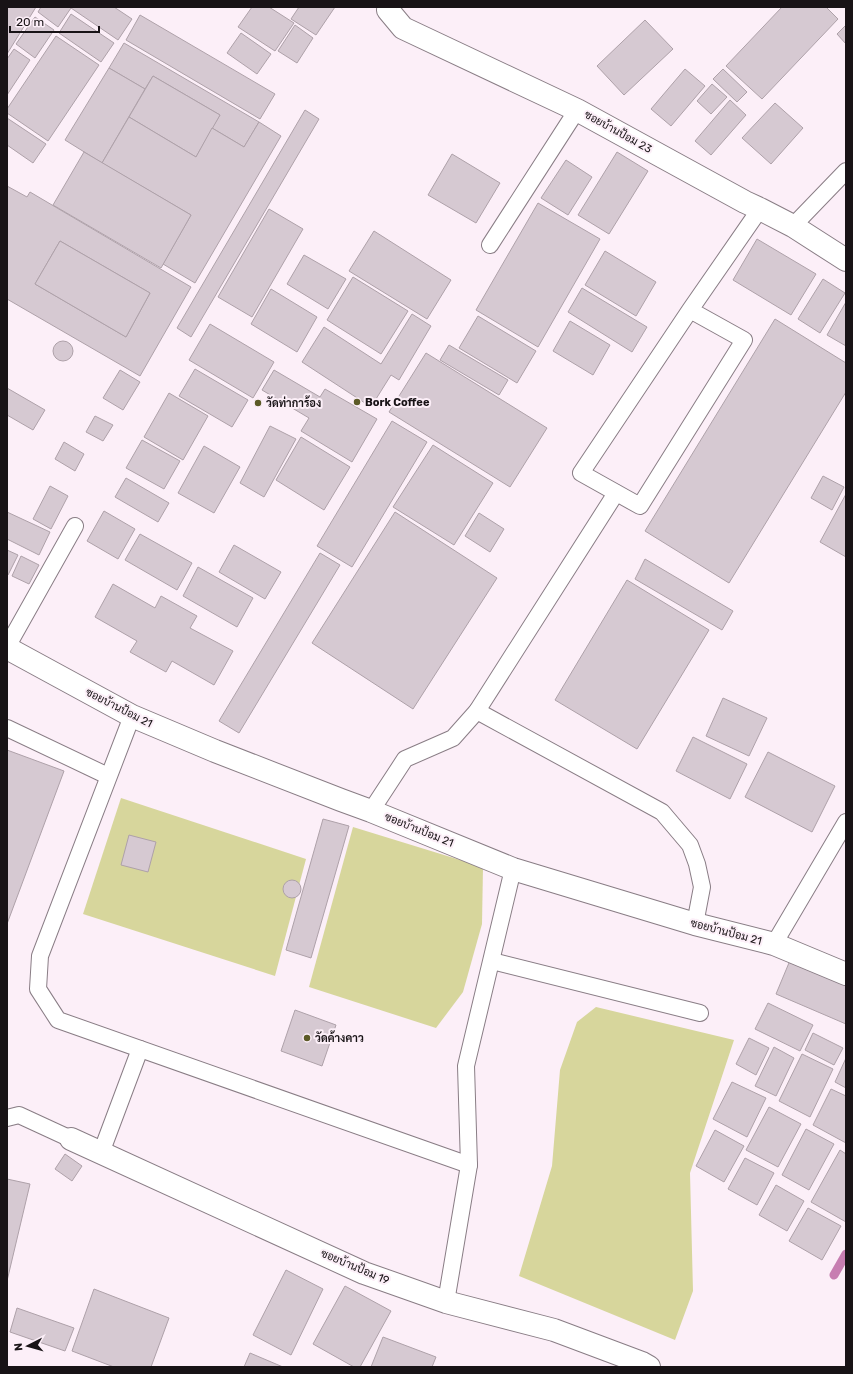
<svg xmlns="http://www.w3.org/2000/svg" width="853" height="1374" viewBox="0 0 853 1374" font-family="Rubik,Sarabun,sans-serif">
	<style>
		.green { fill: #d7d69c }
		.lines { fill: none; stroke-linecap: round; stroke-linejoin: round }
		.stream { stroke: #c77eb1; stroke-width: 9 }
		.building { fill: #d6c9d2; stroke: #aea1a9; fill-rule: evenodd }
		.service-casing { stroke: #897d85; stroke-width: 18 }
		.minor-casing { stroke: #897d85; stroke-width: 24 }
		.service { stroke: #fff; stroke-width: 16 }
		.minor { stroke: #fff; stroke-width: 22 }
		.poi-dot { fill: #5c5a27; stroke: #fceff8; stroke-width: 1.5 }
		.labels { text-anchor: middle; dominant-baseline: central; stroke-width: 4; stroke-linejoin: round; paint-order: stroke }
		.street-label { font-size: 11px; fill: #181316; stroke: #fceff8 }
		.poi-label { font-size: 11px; font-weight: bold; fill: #181316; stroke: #fceff8; text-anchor: start }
	</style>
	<rect width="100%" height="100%" fill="#fceff8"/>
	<g class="green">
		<polygon points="121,798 306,859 275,976 83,914"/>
		<polygon points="353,827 483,867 482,924 463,992 436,1028 309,987"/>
		<polygon points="596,1007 734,1040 690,1173 693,1291 675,1340 519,1276 552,1166 560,1070 577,1022"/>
	</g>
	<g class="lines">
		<polyline class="stream" points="834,1275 846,1254"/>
	</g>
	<g class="building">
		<polygon points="7,7 36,7 7,54"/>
		<polygon points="41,7 114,7 132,19 118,40 71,8 58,27 38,12"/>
		<polygon points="252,7 269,7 294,23 275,51 238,27"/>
		<polygon points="299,7 335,7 316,35 291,19"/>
		<polygon points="782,7 826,7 838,19 762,99 726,66"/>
		<polygon points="71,14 114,43 101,62 59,33"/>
		<polygon points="140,15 275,94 260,119 126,40"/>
		<polygon points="35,17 54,30 35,58 16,44"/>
		<polygon points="645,20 673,49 624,95 597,66"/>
		<polygon points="295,25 313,38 297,63 278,51"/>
		<polygon points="846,25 846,44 837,34"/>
		<polygon points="241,33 271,54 257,74 227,53"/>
		<polygon points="56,36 99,65 48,141 7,113 7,109"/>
		<polygon points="124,43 259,122 244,147 212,128 220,115 153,76 145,89 109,68"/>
		<polygon points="14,49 30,60 7,95 7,59"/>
		<polygon points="109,68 145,89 102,163 65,140"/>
		<polygon points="685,69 705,86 671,126 651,109"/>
		<polygon points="723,69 747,92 737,102 713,79"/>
		<polygon points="153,76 220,115 196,157 129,117"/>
		<polygon points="712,84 727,97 711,114 697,101"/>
		<polygon points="730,100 746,115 711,155 695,141"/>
		<polygon points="775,103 803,128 771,164 742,138"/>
		<polygon points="305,110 319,119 191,337 177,328"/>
		<polygon points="129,117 196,157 212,128 244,147 259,122 281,136 195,283 163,264 191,215 102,163"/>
		<polygon points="7,118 46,144 33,163 7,145"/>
		<polygon points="84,152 191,215 161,268 53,205"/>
		<polygon points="617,152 648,171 609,234 578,215"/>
		<polygon points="452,154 500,183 476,223 428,195"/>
		<polygon points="566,160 592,177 568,215 541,198"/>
		<path d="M 7,186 L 27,197 L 30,192 L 191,287 L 140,376 L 7,299 ZM 60,241 L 150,293 L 126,337 L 35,284 Z"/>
		<polygon points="538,203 600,239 538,347 476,310"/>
		<polygon points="269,209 303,229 252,317 218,297"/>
		<polygon points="374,231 451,280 427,319 349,271"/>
		<polygon points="757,239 816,274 791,315 733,280"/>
		<polygon points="60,241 150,293 126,337 35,284"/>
		<polygon points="605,251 656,282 636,316 585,285"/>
		<polygon points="304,255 346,279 328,309 287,284"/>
		<polygon points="353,277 408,311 381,354 327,320"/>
		<polygon points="823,279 845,293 820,333 798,319"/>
		<polygon points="582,288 647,327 632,352 568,312"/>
		<polygon points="271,289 317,317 297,352 251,324"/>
		<polygon points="846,302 846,346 827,335"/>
		<polygon points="412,314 431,326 399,380 391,375 371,407 302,362 324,327 381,364"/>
		<polygon points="478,316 536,351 517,383 459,348"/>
		<polygon points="775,319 846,363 846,392 729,583 645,531"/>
		<polygon points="570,321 610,345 593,375 553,351"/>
		<polygon points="210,324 274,362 253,398 189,360"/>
		<circle cx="63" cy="351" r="10"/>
		<polygon points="449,345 508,380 499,395 440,360"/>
		<polygon points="426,353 547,428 510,487 389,412"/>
		<polygon points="195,369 248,400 232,427 179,396"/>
		<polygon points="120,370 140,382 123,410 103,398"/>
		<polygon points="274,370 320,397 325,389 377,419 352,462 301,431 309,418 262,390"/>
		<polygon points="7,388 45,410 33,430 7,415"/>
		<polygon points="169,393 208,416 183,460 144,437"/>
		<polygon points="95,416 113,425 103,441 86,432"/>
		<polygon points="392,421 427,442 352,567 317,546"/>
		<polygon points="270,426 296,439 264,497 240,483"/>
		<polygon points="301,437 350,467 324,510 276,480"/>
		<polygon points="142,440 180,461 164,489 126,468"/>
		<polygon points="64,442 84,454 75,471 55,459"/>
		<polygon points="433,445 493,483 454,545 393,507"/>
		<polygon points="204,446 240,467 214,513 178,493"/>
		<polygon points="823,476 844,487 832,510 811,498"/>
		<polygon points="126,478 169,503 158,522 115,497"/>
		<polygon points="50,486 68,496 51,529 33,519"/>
		<polygon points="846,494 846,557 820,542"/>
		<polygon points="104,511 135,529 118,559 87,541"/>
		<polygon points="7,512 50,532 39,555 7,539"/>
		<polygon points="395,512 497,578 413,709 312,643"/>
		<polygon points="479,513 504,529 490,552 465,536"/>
		<polygon points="140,534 192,563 177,590 125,560"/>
		<polygon points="234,545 281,572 265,599 219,572"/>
		<polygon points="7,550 18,555 8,575 7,574"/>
		<polygon points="320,553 340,565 239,733 219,721"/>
		<polygon points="21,556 39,565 29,584 12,576"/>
		<polygon points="645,559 733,611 722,630 635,579"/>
		<polygon points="198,567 253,598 237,627 183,596"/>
		<polygon points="627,580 709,630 637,749 555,700"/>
		<polygon points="113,584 155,608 161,596 197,616 190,628 233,651 214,685 172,661 166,672 130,652 137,641 95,617"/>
		<polygon points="723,698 767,718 749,756 706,736"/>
		<polygon points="693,737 747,764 730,799 676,771"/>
		<polygon points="7,750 64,771 7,924"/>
		<polygon points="768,752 835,786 812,832 745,797"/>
		<polygon points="323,819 349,826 311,958 286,950"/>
		<polygon points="129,835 156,842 148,872 121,865"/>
		<circle cx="292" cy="889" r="9"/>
		<polygon points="791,958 846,982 846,1024 776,994"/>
		<polygon points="768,1003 813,1025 800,1051 755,1029"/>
		<polygon points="295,1010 336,1025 322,1066 281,1051"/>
		<polygon points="813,1033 843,1048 834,1065 805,1050"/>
		<polygon points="749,1038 769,1048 756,1075 736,1064"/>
		<polygon points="774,1047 794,1058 776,1096 755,1086"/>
		<polygon points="802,1054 833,1069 810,1117 779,1101"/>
		<polygon points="846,1058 846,1088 835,1082"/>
		<polygon points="732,1082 766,1098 747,1137 713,1119"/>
		<polygon points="831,1089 846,1096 846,1143 813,1125"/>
		<polygon points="769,1107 801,1124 778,1167 746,1150"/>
		<polygon points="806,1129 834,1144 809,1190 782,1175"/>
		<polygon points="715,1130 744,1146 724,1182 696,1166"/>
		<polygon points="840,1150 846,1154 846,1222 811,1202"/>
		<polygon points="65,1154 82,1166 72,1181 55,1169"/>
		<polygon points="745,1158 774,1173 757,1205 728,1189"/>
		<polygon points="7,1179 30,1184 7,1281"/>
		<polygon points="776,1185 804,1201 787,1231 759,1215"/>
		<polygon points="808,1208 841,1226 822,1260 789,1241"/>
		<polygon points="286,1270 323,1289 291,1355 253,1335"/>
		<polygon points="345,1286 391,1311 360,1367 354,1367 313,1344"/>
		<polygon points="94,1289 169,1318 151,1367 114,1367 72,1351"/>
		<polygon points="17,1308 74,1328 65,1351 10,1332"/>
		<polygon points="383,1337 436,1357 432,1367 371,1367"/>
		<polygon points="250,1353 283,1367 244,1367"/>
	</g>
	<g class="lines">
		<g class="service-casing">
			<g id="service">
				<polyline points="793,226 846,171"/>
				<polyline points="490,245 577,110"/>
				<polyline points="690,310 744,340 640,506 581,473 690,310 760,209"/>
				<polyline points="7,647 75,526"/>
				<polyline points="477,711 662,812 690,845 697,864 702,887 695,924"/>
				<polyline points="132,716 40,956 38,989 58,1020 469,1165"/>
				<polyline points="7,728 108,776"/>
				<polyline points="371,811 405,759 453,738 477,711 616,493"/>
				<polyline points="774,944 846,822"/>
				<polyline points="492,961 700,1013"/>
				<polyline points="7,1118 19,1115 71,1139"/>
				<polyline points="101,1153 140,1049"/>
				<polyline points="446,1302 469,1165 466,1066 513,869"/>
			</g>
		</g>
		<g class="minor-casing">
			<g id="minor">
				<polyline points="389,7 388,10 403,28 577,110 745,202 760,209 793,226 846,260"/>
				<polyline points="7,648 132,716 215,751 341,800 371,811 513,869 695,924 774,944 846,974"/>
				<polyline points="71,1139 364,1273 446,1302 554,1330 642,1363 649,1367"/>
			</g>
		</g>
		<use href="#service" class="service"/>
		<use href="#minor" class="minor"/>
	</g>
	<g class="poi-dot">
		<circle cx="357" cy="402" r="4"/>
		<circle cx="258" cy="403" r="4"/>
		<circle cx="307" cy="1038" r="4"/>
	</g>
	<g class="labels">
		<g class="street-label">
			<text transform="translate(618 132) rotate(29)">ซอยบ้านป้อม 23</text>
			<text transform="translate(119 708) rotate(27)">ซอยบ้านป้อม 21</text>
			<text transform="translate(419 830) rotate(22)">ซอยบ้านป้อม 21</text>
			<text transform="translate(726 932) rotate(15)">ซอยบ้านป้อม 21</text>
			<text transform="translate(355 1267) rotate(23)">ซอยบ้านป้อม 19</text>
		</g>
		<g class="poi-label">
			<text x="365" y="402">Bork Coffee</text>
			<text x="266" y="403">วัดท่าการ้อง</text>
			<text x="315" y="1038">วัดค้างคาว</text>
		</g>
	</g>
	<rect width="853" height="1374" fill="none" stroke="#181316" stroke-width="16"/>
	<g transform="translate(28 1346) rotate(264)" stroke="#fceff8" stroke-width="3" paint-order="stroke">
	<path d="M0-3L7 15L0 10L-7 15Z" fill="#181316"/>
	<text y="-6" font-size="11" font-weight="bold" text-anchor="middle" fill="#181316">N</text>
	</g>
	<path d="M10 26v6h89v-6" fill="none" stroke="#181316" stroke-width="2"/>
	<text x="16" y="26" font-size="12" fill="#181316" stroke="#fceff8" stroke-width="3" paint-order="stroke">20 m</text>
</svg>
